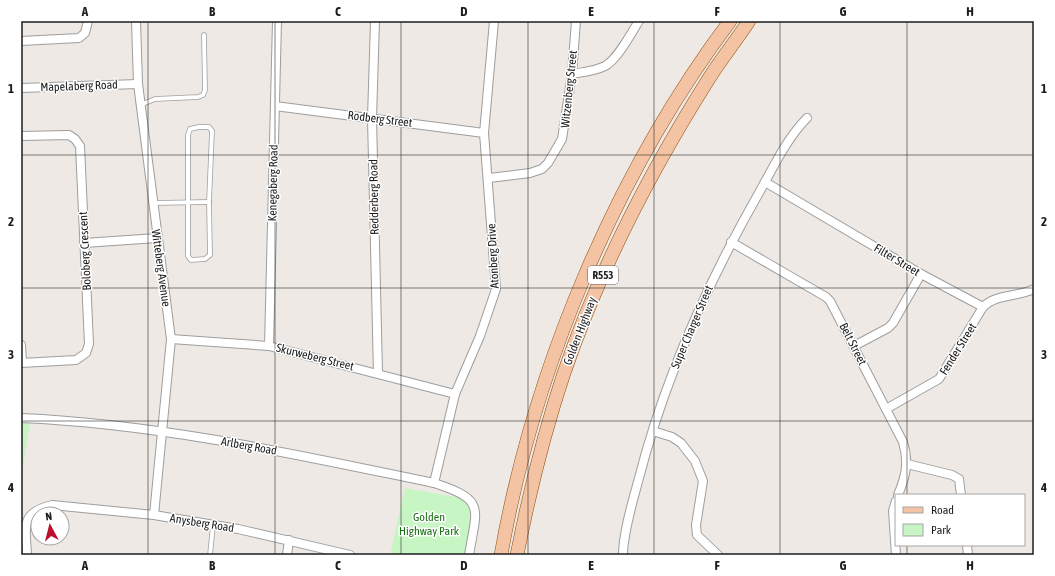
<svg xmlns="http://www.w3.org/2000/svg" width="1055" height="576" viewBox="0 0 1055 576" font-family="'Asap Condensed',sans-serif">
	<style>
		.park { fill: #c8f5c4 }
		.lines { fill: none; stroke-linecap: round; stroke-linejoin: round }
		.service-casing { stroke: #9e9e9e; stroke-width: 5.5 }
		.minor-casing { stroke: #9e9e9e; stroke-width: 10 }
		.primary-casing { stroke: #8a4c0c; stroke-width: 14 }
		.service { stroke: #fff; stroke-width: 4 }
		.minor { stroke: #fff; stroke-width: 8 }
		.primary { stroke: #f4c3a3; stroke-width: 13 }
		.grid { fill: none; stroke: #1d1d1d; stroke-width: 1; stroke-opacity: 0.55 }
		.labels { text-anchor: middle; dominant-baseline: central; stroke-width: 3; stroke-linejoin: round; paint-order: stroke }
		.shield { fill: #fff; stroke: #616161; stroke-width: 1 }
		.shield-label { font-size: 11px; font-weight: bold; fill: #1d1d1d }
		.street-label { font-size: 12px; fill: #1d1d1d; stroke: #fff }
		.park-label { font-size: 12px; fill: #1c7214; stroke: #fff }
		.neatline { fill: none; stroke: #1d1d1d; stroke-width: 1.5 }
		.grid-label { font-size: 13px; text-anchor: middle; font-weight: bold; fill: #1d1d1d }
	</style>
	<rect width="100%" height="100%" fill="#eee9e4"/>
	<g class="park">
		<polygon points="21,423 30,423 21,480"/>
		<polygon points="405,488 461,498 469,508 472,522 467,555 390,555"/>
	</g>
	<g class="lines">
		<g class="service-casing">
			<g id="service">
				<polyline points="140,105 155,99 198,97 203,95 205,90 204,35"/>
				<polygon points="199,127 209,127 212,131 209,202 210,255 205,259 191,260 188,256 188,135 190,129"/>
				<polyline points="154,203 209,202"/>
				<polyline points="210,555 213,525"/>
			</g>
		</g>
		<g class="minor-casing">
			<g id="minor">
				<polyline points="136,21 138,84 171,339 154,515"/>
				<polyline points="375,21 372,118 378,373"/>
				<polyline points="21,41 79,38 85,33 88,21"/>
				<path d="M 572,74 C 583,72 595,71 605,66 C 618,59 631,33 639,21"/>
				<polyline points="21,88 138,84"/>
				<polyline points="275,106 484,133"/>
				<polyline points="21,136 69,135 75,139 80,146 89,344 86,353 76,360 21,363"/>
				<polyline points="489,178 530,173 542,169 548,163 562,139 572,74 576,21"/>
				<path d="M 765,182 L 921,274 L 983,307 C 995,294 1018,297 1034,289"/>
				<path d="M 731,242 L 826,297 L 830,301 L 903,442 C 909,462 906,476 898,495"/>
				<polyline points="84,243 157,238"/>
				<polyline points="171,339 269,346 455,394"/>
				<polyline points="21,345 22,362"/>
				<polyline points="269,346 277,21"/>
				<polyline points="854,346 888,328 893,323 921,274"/>
				<polyline points="886,409 939,379 983,307"/>
				<path d="M 21,418 C 161,424 298,455 434,483 C 486,500 477,507 469,555"/>
				<polyline points="653,431 672,437 681,443 695,461 703,481 696,525 697,535 718,555"/>
				<polyline points="907,464 952,475 959,479 961,495"/>
				<polyline points="434,483 455,394 480,336 496,289 484,133 494,21"/>
				<polyline points="896,501 893,511 896,555"/>
				<polyline points="967,545 968,555"/>
				<path d="M 27,555 C 26,527 19,513 52,505 L 154,515 L 238,529 L 350,555"/>
				<polyline points="287,555 289,540"/>
				<path d="M 623,555 C 623,533 633,500 639,478 C 665,377 708,282 760,191 C 774,166 787,138 807,118"/>
			</g>
		</g>
		<g class="primary-casing">
			<g id="primary">
				<path d="M 501,555 C 534,368 616,173 730,21"/>
				<path d="M 517,555 C 529,494 544,433 564,373 C 599,271 650,172 708,80 C 720,60 736,41 749,21"/>
			</g>
		</g>
		<use href="#service" class="service"/>
		<use href="#minor" class="minor"/>
		<use href="#primary" class="primary"/>
	</g>
	<path class="grid" d="M 148,21 L 148,555M 275,21 L 275,555M 401,21 L 401,555M 528,21 L 528,555M 654,21 L 654,555M 780,21 L 780,555M 907,21 L 907,495M 21,155 L 1034,155M 21,288 L 1034,288M 21,421 L 1034,421M 907,545 L 907,555"/>
	<g class="labels">
		<rect class="shield" x="588" y="266" width="30" height="18" rx="3"/>
		<g class="shield-label">
			<text x="603" y="275">R553</text>
		</g>
		<g class="street-label">
			<text transform="translate(79 86) rotate(-2)">Mapelaberg Road</text>
			<text transform="translate(569 89) rotate(-84)">Witzenberg Street</text>
			<text transform="translate(380 119) rotate(7)">Rodberg Street</text>
			<text transform="translate(273 183) rotate(-89)">Kenegaberg Road</text>
			<text transform="translate(374 197) rotate(-91)">Redderberg Road</text>
			<text transform="translate(85 251) rotate(-93)">Boloberg Crescent</text>
			<text transform="translate(493 256) rotate(-93)">Atonberg Drive</text>
			<text transform="translate(897 260) rotate(31)">Filter Street</text>
			<text transform="translate(161 268) rotate(82)">Witteberg Avenue</text>
			<text transform="translate(692 327) rotate(-67)">Super Charger Street</text>
			<text transform="translate(580 331) rotate(-69)">Golden Highway</text>
			<text transform="translate(853 344) rotate(63)">Belt Street</text>
			<text transform="translate(958 349) rotate(-58)">Fender Street</text>
			<text transform="translate(315 357) rotate(14)">Skurweberg Street</text>
			<text transform="translate(249 446) rotate(10)">Arlberg Road</text>
			<text transform="translate(202 523) rotate(9)">Anysberg Road</text>
		</g>
		<g class="park-label">
			<text x="429" y="517">Golden<tspan x="429" dy="14">Highway Park</tspan></text>
		</g>
	</g>
	<rect width="1055" height="576" fill="none" stroke="#ffffff" stroke-width="44"/>
	<rect x="895" y="494" width="130" height="52" fill="#ffffff" stroke="#a5a5a5"/>
	<rect x="903" y="507" width="20" height="6" fill="#f4c3a3" stroke="#a5a5a5"/>
	<text x="931" y="514" font-size="12" fill="#1d1d1d">Road</text>
	<rect x="903" y="524" width="20" height="12" fill="#c8f5c4" stroke="#a5a5a5"/>
	<text x="931" y="534" font-size="12" fill="#1d1d1d">Park</text>
	<g transform="translate(50 526) rotate(353)"><circle r="19" fill="#ffffff" stroke="#a5a5a5"/>
	<path d="M0-3L7 15L0 10L-7 15Z" fill="#ba102d"/>
	<text y="-6" font-size="11" font-weight="bold" text-anchor="middle" fill="#1d1d1d">N</text>
	</g>
	<rect x="22" y="22" width="1011" height="532" class="neatline"/>
	<g class="grid-label">
		<text x="85" y="16">A</text>
		<text x="212" y="16">B</text>
		<text x="338" y="16">C</text>
		<text x="464" y="16">D</text>
		<text x="591" y="16">E</text>
		<text x="717" y="16">F</text>
		<text x="843" y="16">G</text>
		<text x="970" y="16">H</text>
		<text x="11" y="93">1</text>
		<text x="1044" y="93">1</text>
		<text x="11" y="226">2</text>
		<text x="1044" y="226">2</text>
		<text x="11" y="359">3</text>
		<text x="1044" y="359">3</text>
		<text x="11" y="492">4</text>
		<text x="1044" y="492">4</text>
		<text x="85" y="570">A</text>
		<text x="212" y="570">B</text>
		<text x="338" y="570">C</text>
		<text x="464" y="570">D</text>
		<text x="591" y="570">E</text>
		<text x="717" y="570">F</text>
		<text x="843" y="570">G</text>
		<text x="970" y="570">H</text>
	</g>
</svg>
